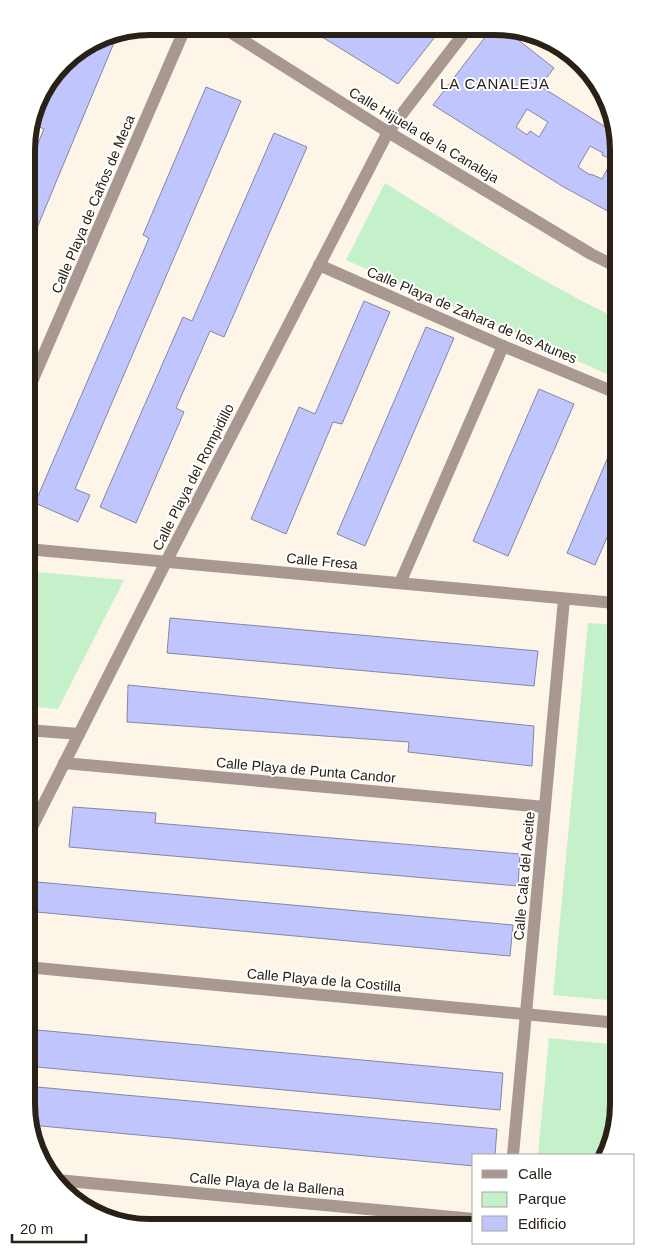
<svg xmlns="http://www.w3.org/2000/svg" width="645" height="1254" viewBox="0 0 645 1254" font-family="Helvetica,sans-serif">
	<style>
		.green { fill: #c4f0ca }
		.building { fill: #c0c5fd; stroke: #8386a5; fill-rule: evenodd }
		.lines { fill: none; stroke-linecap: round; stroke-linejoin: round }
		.minor { stroke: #a89891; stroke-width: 12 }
		.labels { text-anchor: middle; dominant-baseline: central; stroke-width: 4; stroke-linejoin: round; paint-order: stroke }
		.street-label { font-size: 14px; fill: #292116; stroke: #fff }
		.neighbourhood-label { font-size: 15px; letter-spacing: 1px; fill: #292116; stroke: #fff }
		.rim { fill: none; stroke: #292116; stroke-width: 6 }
	</style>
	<rect width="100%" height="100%" fill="#fdf5e8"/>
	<g class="green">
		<path d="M 385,183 C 460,230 534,278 614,317 L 614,377 L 346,260 Z"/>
		<polygon points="27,571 124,580 58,709 27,706"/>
		<polygon points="588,623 615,625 618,1001 553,995"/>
		<polygon points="549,1038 618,1045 618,1112 602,1155 538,1155"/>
	</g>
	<g class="building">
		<polygon points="306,27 355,28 360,31 362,28 442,28 398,84"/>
		<path d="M 492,28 L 503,28 L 554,68 L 540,86 L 612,131 L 613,214 L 562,186 L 433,105 ZM 527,109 L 548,122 L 539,137 L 530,131 L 527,135 L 516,127 ZM 590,146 L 603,153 L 602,155 L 612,160 L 602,179 L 591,174 L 590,175 L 578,167 Z"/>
		<polygon points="118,33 27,252 27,169 44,129 35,125 58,70 68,57 103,36"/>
		<polygon points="206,87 241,101 75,489 90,495 78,522 35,503 149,238 143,235"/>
		<polygon points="274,133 307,147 224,337 210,331 176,408 184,412 136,523 100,507 183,317 192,321"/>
		<polygon points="364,301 390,312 342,424 333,422 286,534 251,519 299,407 315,414"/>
		<polygon points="426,327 454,338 365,546 337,534"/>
		<polygon points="539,389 574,404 508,556 473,541"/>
		<polygon points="614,443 615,519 595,565 567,553"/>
		<polygon points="170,618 538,651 534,686 167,653"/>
		<polygon points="128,685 534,726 532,766 408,752 409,742 127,722"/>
		<polygon points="73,807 156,813 155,823 520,854 518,886 69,847"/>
		<polygon points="26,881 513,925 510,956 26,911"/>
		<polygon points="26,1029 503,1073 500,1110 26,1066"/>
		<polygon points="26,1086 497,1129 495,1155 474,1155 474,1166 30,1125 26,1104"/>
	</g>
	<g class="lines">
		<g class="minor">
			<polyline points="222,27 388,132 591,254 613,265"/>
			<polyline points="319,265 503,346 614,392"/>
			<polyline points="27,393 186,26"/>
			<polyline points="27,549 615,603"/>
			<polyline points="400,583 503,346"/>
			<polyline points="27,730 79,734"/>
			<polyline points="64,763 545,807"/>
			<polyline points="27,837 166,562 388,132 468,28"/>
			<polyline points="26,967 618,1023"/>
			<polyline points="513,1155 564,599"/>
			<polyline points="57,1180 474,1219"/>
		</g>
	</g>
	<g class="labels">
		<g class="street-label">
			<text transform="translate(424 135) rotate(31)">Calle Hijuela de la Canaleja</text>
			<text transform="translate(93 204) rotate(-67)">Calle Playa de Caños de Meca</text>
			<text transform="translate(472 315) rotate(23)">Calle Playa de Zahara de los Atunes</text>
			<text transform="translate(193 477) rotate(-63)">Calle Playa del Rompidillo</text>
			<text transform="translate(322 561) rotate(5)">Calle Fresa</text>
			<text transform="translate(306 770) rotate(5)">Calle Playa de Punta Candor</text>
			<text transform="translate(524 876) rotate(-85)">Calle Cala del Aceite</text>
			<text transform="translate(324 980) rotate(5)">Calle Playa de la Costilla</text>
			<text transform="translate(267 1184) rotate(5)">Calle Playa de la Ballena</text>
		</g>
		<g class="neighbourhood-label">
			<text x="495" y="83">LA CANALEJA</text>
		</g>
	</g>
	<path d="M0 0H645V1254H0ZM150 35H495A115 115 0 0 1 610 150V1104A115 115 0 0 1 495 1219H150A115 115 0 0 1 35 1104V150A115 115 0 0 1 150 35Z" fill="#fff" fill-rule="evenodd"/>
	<path class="rim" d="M150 35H495A115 115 0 0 1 610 150V1104A115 115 0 0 1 495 1219H150A115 115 0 0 1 35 1104V150A115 115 0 0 1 150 35Z"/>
	<rect x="472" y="1154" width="162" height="90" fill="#ffffff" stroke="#a9a6a2"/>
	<rect x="482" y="1170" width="25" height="8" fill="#a89891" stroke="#a9a6a2"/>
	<text x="518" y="1179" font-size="15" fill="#292116">Calle</text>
	<rect x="482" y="1192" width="25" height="15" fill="#c4f0ca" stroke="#a9a6a2"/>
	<text x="518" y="1204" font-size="15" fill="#292116">Parque</text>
	<rect x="482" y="1216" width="25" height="15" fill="#c0c5fd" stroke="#a9a6a2"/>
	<text x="518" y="1229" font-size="15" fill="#292116">Edificio</text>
	<path d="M12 1234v8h74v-8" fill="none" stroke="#292116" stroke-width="2.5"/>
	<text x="20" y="1234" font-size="15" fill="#292116" stroke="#ffffff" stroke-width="4" paint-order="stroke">20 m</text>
</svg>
